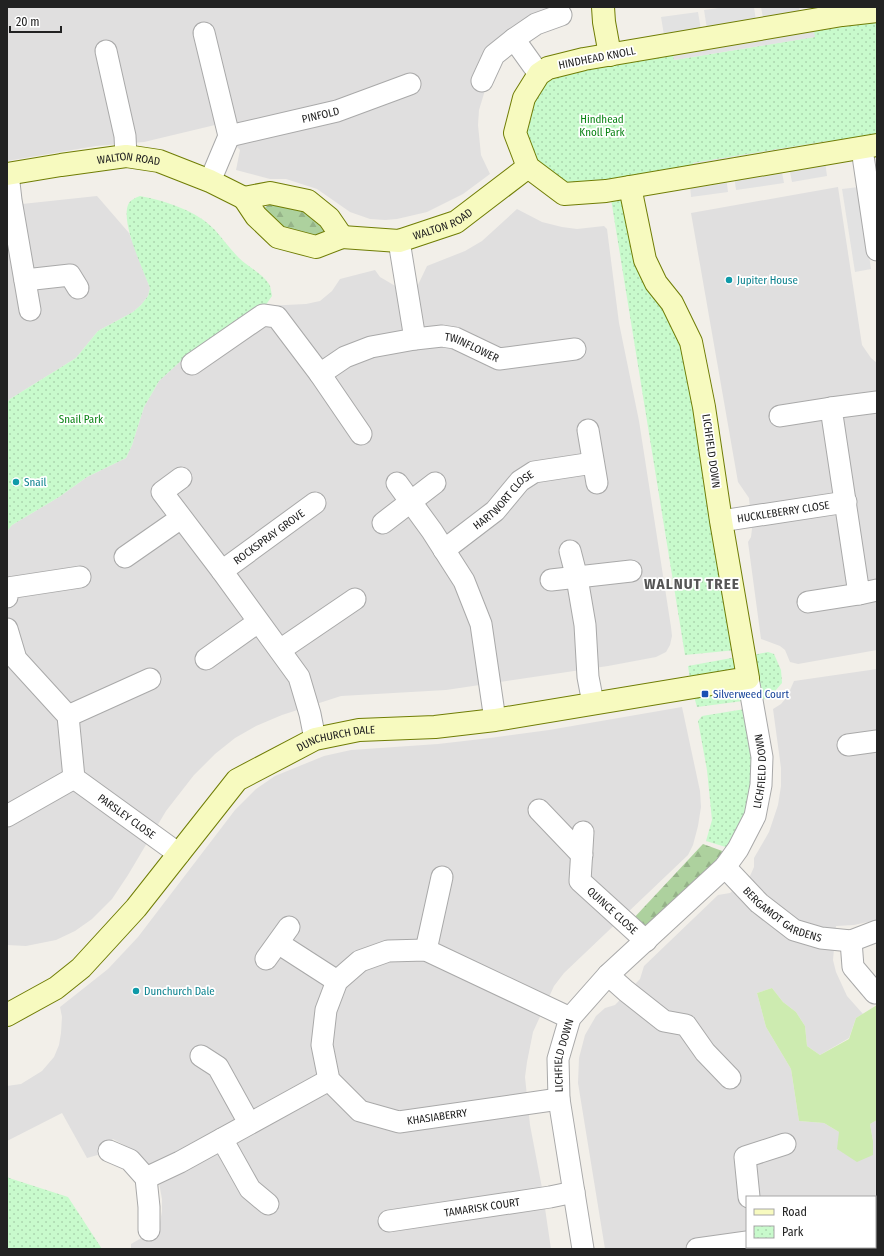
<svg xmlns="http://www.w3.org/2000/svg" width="884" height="1256" viewBox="0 0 884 1256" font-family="'Fira Sans Condensed',sans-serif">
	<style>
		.residential { fill: #e0dfdf; fill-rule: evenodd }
		.grass { fill: #cdebb0 }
		.forest { fill: url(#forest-firs) }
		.park { fill: url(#park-dots) }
		.parking { fill: #e2e2e2 }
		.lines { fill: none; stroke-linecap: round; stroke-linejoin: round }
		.street-casing { stroke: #a9a9a9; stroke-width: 23 }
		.secondary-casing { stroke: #707d05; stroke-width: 24 }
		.street { stroke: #fff; stroke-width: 21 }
		.secondary { stroke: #f7fabf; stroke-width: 22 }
		.culture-dot { fill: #0f9aa8; stroke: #fff; stroke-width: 1.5 }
		.transit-dot { fill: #1a4fb4; stroke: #fff; stroke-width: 1.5 }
		.labels { text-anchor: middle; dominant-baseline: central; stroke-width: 3.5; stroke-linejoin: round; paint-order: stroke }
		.street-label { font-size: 11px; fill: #222; stroke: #fff }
		.park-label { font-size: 11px; fill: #0c8416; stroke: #fff }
		.culture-label { font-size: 11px; fill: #0d838f; stroke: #fff; text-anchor: start }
		.transit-label { font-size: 11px; fill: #164399; stroke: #fff; text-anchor: start }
		.district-label { font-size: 15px; font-weight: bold; letter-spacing: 1px; fill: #555; stroke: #fff }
	</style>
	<defs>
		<pattern id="forest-firs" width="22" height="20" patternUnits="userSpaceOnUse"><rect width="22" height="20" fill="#add19e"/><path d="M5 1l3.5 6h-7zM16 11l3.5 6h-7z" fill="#95b388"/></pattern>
		<pattern id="park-dots" width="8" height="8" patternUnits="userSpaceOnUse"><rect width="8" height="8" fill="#c8facc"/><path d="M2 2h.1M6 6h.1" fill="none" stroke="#acd6af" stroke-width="1.8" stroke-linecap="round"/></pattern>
	</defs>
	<rect width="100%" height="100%" fill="#f2efe9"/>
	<g class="residential">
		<polygon points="7,7 566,7 512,46 486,87 479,110 478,125 481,155 490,174 463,194 427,212 397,219 385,220 370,219 350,212 317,189 286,179 270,179 236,170 240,150 215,125 144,142 96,146 7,161"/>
		<polygon points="838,187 862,345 871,358 877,363 877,650 798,664 790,662 785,650 780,646 761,639 748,542 751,537 752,529 749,498 738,482 691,213"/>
		<polygon points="97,196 129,233 150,288 148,296 141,305 133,312 98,331 76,358 10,399 7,403 7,207 22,204"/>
		<polygon points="517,209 542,222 562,227 577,229 604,226 607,229 619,323 639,421 671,627 672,636 670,645 666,652 656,657 608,666 446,690 341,696 282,715 256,726 235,738 215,754 194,775 166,811 128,875 112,899 92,919 75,931 56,940 26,946 7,945 7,531 12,525 59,497 87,477 126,458 132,445 144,407 159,381 183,359 265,306 306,304 320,301 332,291 340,279 375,270 380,277 397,287 417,287 427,266 465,251 482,241"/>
		<path d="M 877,669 L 877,920 L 854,925 L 836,926 L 833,960 L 836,972 L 847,996 L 863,1014 L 856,1018 L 849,1038 L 820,1055 L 807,1046 L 805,1026 L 796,1012 L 783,1002 L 772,988 L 757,993 L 766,1027 L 791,1069 L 799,1121 L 824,1123 L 839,1132 L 873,1141 L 870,1124 L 877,1120 L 877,1249 L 605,1249 L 578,1083 L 579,1058 L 585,1035 L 596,1016 L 605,1008 L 615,1005 L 640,979 L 644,966 L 718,895 L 730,893 L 750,876 L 754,867 L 754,858 L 769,832 L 778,805 L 781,786 L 781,768 L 773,709 L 781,704 L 787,697 L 794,681 ZM 747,1197 L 875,1197 L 875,1247 L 747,1247 Z"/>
		<polygon points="682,707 700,791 701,807 698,826 693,845 688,855 564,973 554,986 533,1032 527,1062 525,1077 530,1125 542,1188 551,1249 131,1249 131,1244 159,1228 162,1211 162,1199 159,1183 145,1160 133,1150 113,1139 101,1154 87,1158 62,1113 7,1141 7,1086 21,1084 42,1071 54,1057 59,1045 61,1033 62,1017 60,1007 108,969 138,937 235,810 256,789 275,776 324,756 351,750 438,744 490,738 549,730"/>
	</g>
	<polygon class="grass" points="772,988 783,1002 796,1012 805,1026 807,1046 820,1055 849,1039 856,1018 877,1005 877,1120 870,1124 873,1141 873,1155 857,1162 837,1149 839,1132 824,1123 799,1121 791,1069 766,1027 757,993"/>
	<g class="forest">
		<polygon points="275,201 302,206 325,223 323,238 279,231 264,208"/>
		<polygon points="703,844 725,852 650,926 645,926 632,920"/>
	</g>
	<g class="park">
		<polygon points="877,22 877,138 829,147 828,141 693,163 694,169 609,184 566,184 538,166 525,139 526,113 547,82 565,73 673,54 674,60 814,37 814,31"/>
		<path d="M 140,196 C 165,201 196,210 215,230 C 223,239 230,249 239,258 C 248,267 262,273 269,284 C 271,287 271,292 272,296 L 265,306 L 183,359 L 159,381 L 144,407 L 132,445 L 126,458 L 87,477 L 59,497 L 12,525 L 7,531 L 7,403 L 10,399 L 76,358 L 98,331 L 133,312 L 141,305 L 148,296 L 150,288 C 143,269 121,224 128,205 C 130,200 135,198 140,196 Z"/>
		<polygon points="617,198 624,201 680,333 736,650 685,655 611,199"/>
		<polygon points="768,652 774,654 781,670 782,683 769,698 761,700 753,655"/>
		<polygon points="737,657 737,667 734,671 690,679 688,666"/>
		<path d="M 734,690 C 740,692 743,695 743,701 L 697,707 L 693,693 Z"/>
		<polygon points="745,709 755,769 752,801 729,848 706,841 712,820 707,770 698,721 702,716"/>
		<polygon points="7,1176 9,1178 68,1197 102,1249 7,1249"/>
	</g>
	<g class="parking">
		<polygon points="726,7 754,7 756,21 707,29 704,10"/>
		<polygon points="761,7 799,7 800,13 763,18"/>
		<polygon points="698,12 701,30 664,35 661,17"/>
		<polygon points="814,31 815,37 674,60 673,54"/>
		<polygon points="829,141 829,147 694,169 693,163"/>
		<polygon points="825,161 827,176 792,182 789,167"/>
		<polygon points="781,167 784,183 736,190 734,175"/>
		<polygon points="726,176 728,192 691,197 690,183"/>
		<polygon points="859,187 871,269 855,272 842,189"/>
	</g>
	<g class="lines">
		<g class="street-casing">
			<g id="street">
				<polyline points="204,33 229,136 210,181"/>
				<polyline points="514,39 536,24 561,15"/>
				<polyline points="106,51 125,136 126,156"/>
				<polyline points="482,81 494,55 514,39 539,74"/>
				<path id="s1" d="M 229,136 L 337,111 L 410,84"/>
				<polyline points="862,149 877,250"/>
				<polyline points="8,174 11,200 30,310"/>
				<polyline points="399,241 415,339"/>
				<polyline points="25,280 70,275 78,288"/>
				<polyline points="192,364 263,315 277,317 320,374 361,434"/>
				<path id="s2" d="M 320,374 L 345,357 L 371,347 L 415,339 L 442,336 L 455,338 L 499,359 L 575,349"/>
				<polyline points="877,402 831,408 859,594 877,590"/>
				<polyline points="780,416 831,408"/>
				<polyline points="588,430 597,483"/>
				<polyline points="181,478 162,492 222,571 299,677 310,714 315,739"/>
				<polyline points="397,483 432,531 464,581 481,624 495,720"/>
				<path id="s3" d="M 721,521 L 846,502"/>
				<polyline points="383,523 435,483"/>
				<path id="s4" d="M 444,550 L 495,511 L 520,481 L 534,472 L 593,463"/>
				<polyline points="570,551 577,578 585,625 588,677 593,703"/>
				<polyline points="125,557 181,518"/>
				<path id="s5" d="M 222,571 L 315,503"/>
				<polyline points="551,580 631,571"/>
				<polyline points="7,597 8,588 80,577"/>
				<polyline points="808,602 859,594"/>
				<path id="s6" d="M 7,629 L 16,659 L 68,716 L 74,778 L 179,854"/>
				<polyline points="280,650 355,599"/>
				<polyline points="206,659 258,622"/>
				<polyline points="68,716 150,679"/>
				<polyline points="848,745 877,741"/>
				<polyline points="539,810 582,855"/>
				<polyline points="7,816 74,778"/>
				<path id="s7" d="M 583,832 L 580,881 L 646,941"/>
				<path id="s8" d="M 725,867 L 759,903 L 794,930 L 821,938 L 851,941 L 877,931"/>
				<polyline points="851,941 853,967 875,993"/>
				<polyline points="278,943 337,981"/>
				<polyline points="426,950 442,877"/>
				<polyline points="266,959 289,927"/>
				<polyline points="608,975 626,991 664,1021 686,1025 705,1052 730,1078"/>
				<polyline points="201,1056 218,1067 249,1123"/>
				<polyline points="559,1099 399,1122 360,1111 329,1080 322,1045 326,1010 337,981 360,961 388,951 426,950 570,1018"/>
				<polyline points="222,1139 250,1189 268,1204"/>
				<polyline points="109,1151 130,1160 146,1178 149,1207 149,1230"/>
				<polyline points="146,1178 180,1162 329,1080"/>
				<polyline points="749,1197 745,1157 785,1144"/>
				<path id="s9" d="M 389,1221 L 550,1197 L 574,1192"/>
				<polyline points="817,1247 823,1249"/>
				<path id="s10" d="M 583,1249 L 559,1099 L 558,1059 L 570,1018 L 608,975 L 725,867 L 738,849 L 755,816 L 761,785 L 762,757 L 748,678"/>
				<polyline points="697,1249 747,1242"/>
			</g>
		</g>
		<g class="secondary-casing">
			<g id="secondary">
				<polyline points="603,7 604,22 610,55"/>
				<polyline points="877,11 842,15 584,59 548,68 539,74 524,98 515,133 528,167 564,194 606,191 877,145"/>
				<path id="s11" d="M 7,174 L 61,165 L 126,156 L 159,161 L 210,181 L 244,198"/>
				<polygon points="270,193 308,201 329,218 342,237 316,247 278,237 256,216 244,198"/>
				<path id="s12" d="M 342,237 L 399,241 L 456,222 L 528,167"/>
				<path id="s13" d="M 7,1015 L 56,988 L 81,968 L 136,908 L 237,780 L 315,739 L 359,730 L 435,727 L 495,720 L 748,678 L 721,521 L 704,407 L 691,342 L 672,303 L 656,283 L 645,260 L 630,187"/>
			</g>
		</g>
		<use href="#street" class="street"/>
		<use href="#secondary" class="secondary"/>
	</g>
	<g class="culture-dot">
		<circle cx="729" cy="280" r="4"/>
		<circle cx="16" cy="482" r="4"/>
		<circle cx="136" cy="991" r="4"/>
	</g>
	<rect class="transit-dot" x="701" y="690" width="8" height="8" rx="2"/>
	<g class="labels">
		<g class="street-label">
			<text transform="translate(597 58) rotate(-11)">HINDHEAD KNOLL</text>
			<text stroke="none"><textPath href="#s1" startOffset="94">PINFOLD</textPath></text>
			<text stroke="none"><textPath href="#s11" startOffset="123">WALTON ROAD</textPath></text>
			<text stroke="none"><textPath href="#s12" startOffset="104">WALTON ROAD</textPath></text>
			<text stroke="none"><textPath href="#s2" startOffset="162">TWINFLOWER</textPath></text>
			<text transform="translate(711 451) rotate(82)">LICHFIELD DOWN</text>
			<text stroke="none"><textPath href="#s4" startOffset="78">HARTWORT CLOSE</textPath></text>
			<text stroke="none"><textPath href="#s3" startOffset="63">HUCKLEBERRY CLOSE</textPath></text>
			<text stroke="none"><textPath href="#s5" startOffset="58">ROCKSPRAY GROVE</textPath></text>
			<text stroke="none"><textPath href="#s13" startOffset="441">DUNCHURCH DALE</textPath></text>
			<text stroke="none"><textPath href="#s10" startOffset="556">LICHFIELD DOWN</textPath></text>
			<text stroke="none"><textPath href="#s6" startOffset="236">PARSLEY CLOSE</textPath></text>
			<text stroke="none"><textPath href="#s7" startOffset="93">QUINCE CLOSE</textPath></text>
			<text stroke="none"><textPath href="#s8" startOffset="76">BERGAMOT GARDENS</textPath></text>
			<text stroke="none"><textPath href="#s10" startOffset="196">LICHFIELD DOWN</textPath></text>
			<text transform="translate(437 1117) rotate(-8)">KHASIABERRY</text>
			<text stroke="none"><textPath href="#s9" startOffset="94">TAMARISK COURT</textPath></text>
		</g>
		<g class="park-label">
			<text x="602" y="119">Hindhead<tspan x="602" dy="13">Knoll Park</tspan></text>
			<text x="81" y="419">Snail Park</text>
		</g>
		<g class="culture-label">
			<text x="737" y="280">Jupiter House</text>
			<text x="24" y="482">Snail</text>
			<text x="144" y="991">Dunchurch Dale</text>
		</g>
		<g class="transit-label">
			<text x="713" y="694">Silverweed Court</text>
		</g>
		<g class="district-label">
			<text x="692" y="584">WALNUT TREE</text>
		</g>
	</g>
	<rect width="884" height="1256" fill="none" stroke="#222222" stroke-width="16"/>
	<rect x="746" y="1196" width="130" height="52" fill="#ffffff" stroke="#a7a7a7"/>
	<rect x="754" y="1209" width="20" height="6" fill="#f7fabf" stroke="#a7a7a7"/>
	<text x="782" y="1216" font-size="12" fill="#222222">Road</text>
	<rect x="754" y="1226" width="20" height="12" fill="url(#park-dots)" stroke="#a7a7a7"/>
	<text x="782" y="1236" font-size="12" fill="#222222">Park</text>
	<path d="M10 26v6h51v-6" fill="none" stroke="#222222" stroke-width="2"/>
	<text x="16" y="26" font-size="12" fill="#222222" stroke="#ffffff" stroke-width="3" paint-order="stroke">20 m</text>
</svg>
